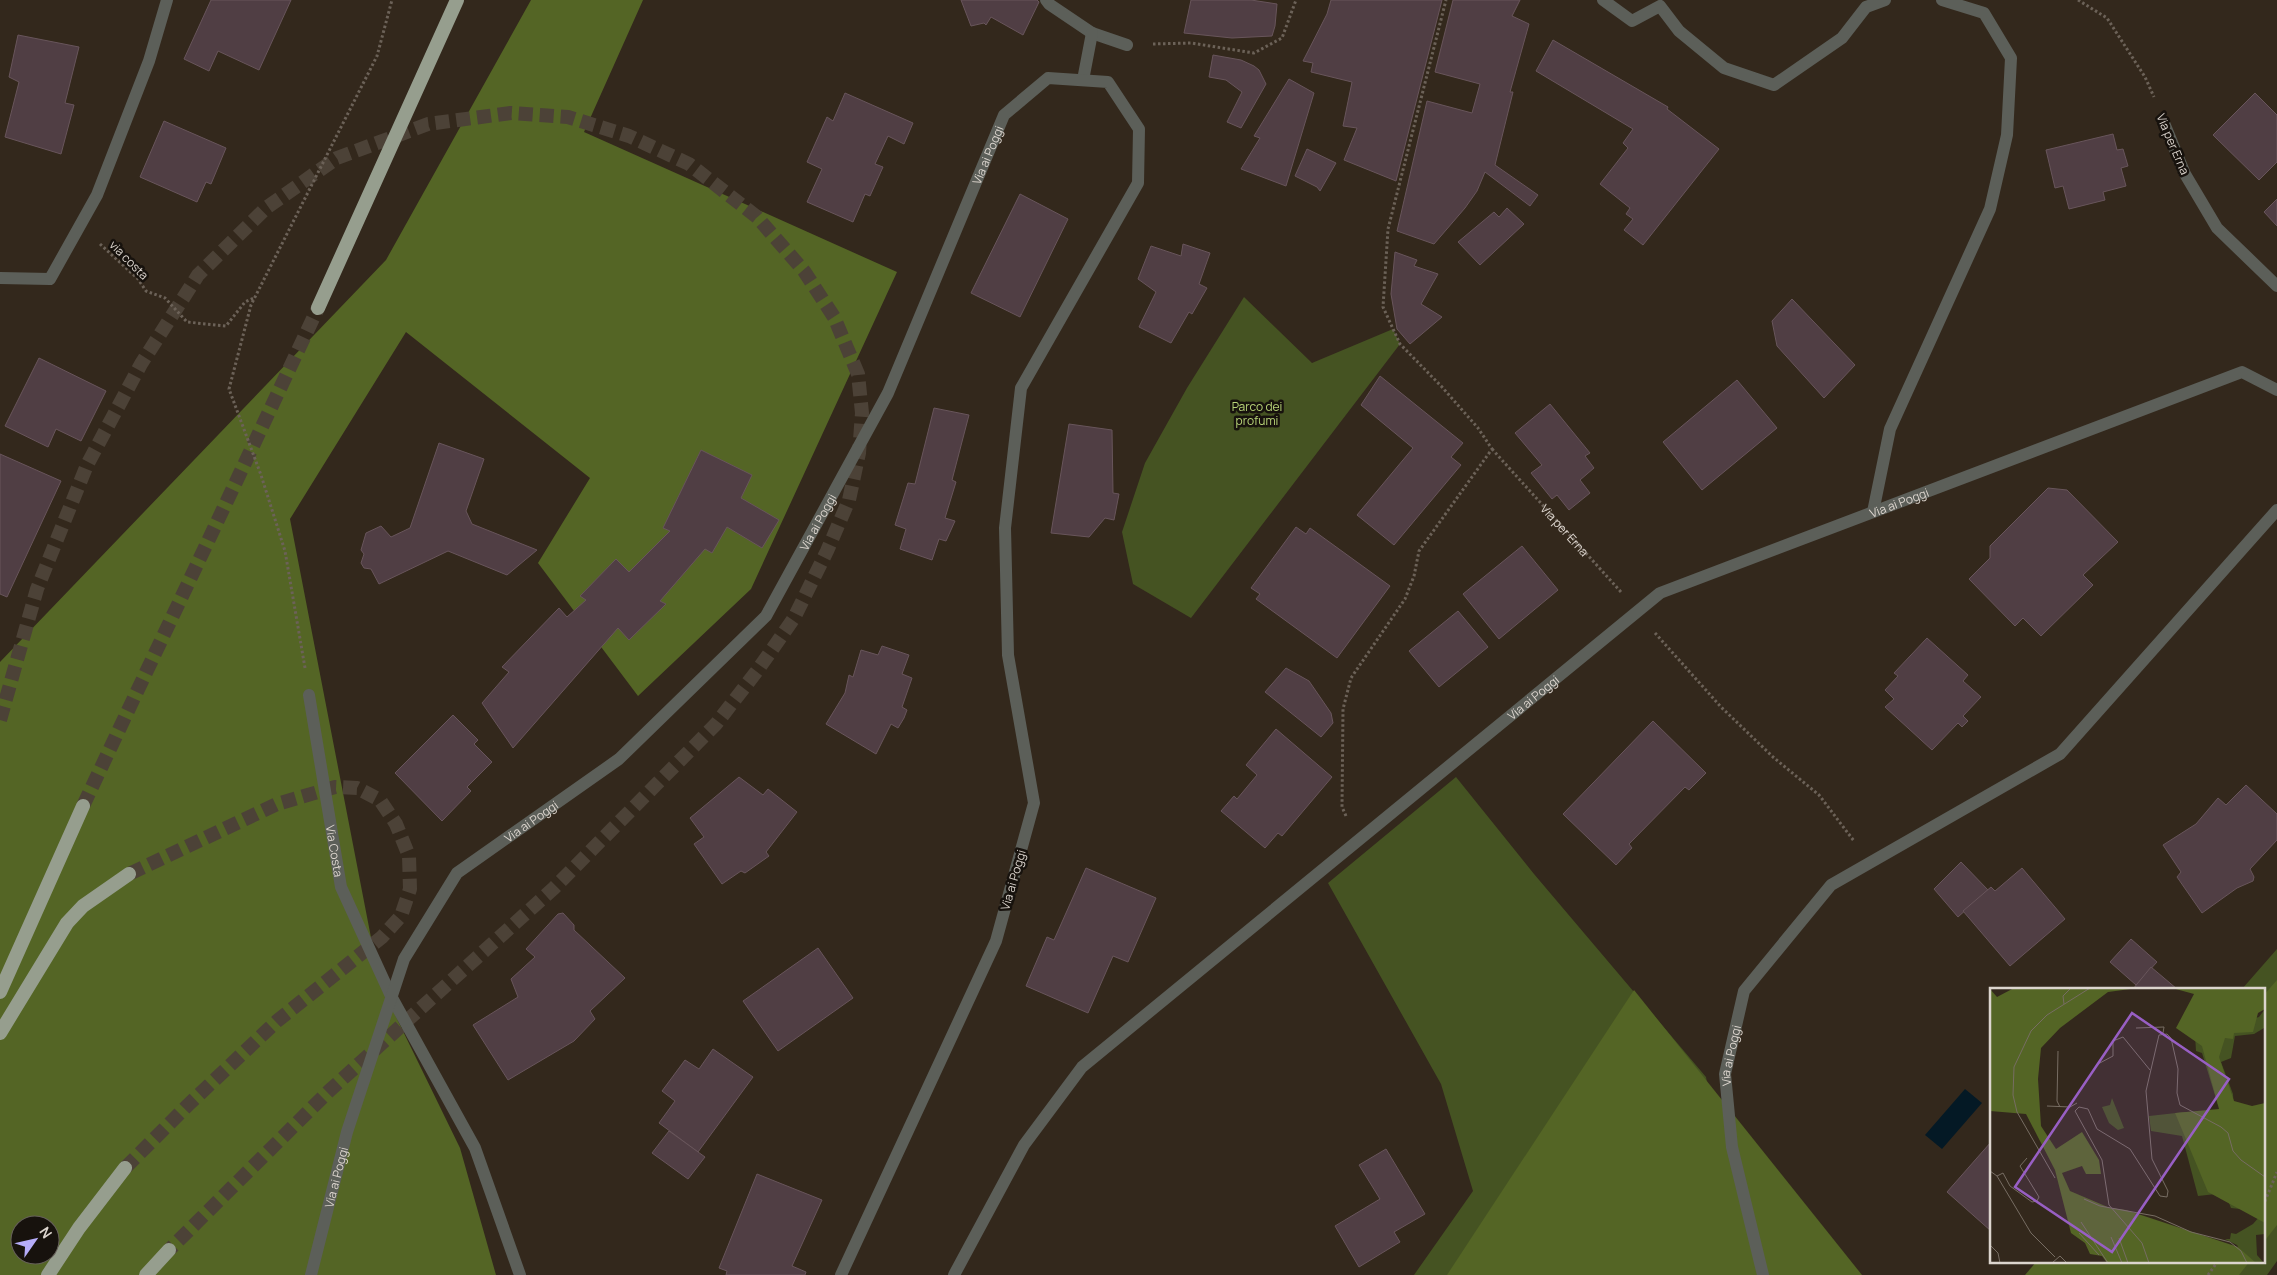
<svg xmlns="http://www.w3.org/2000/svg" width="2277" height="1275" viewBox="0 0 2277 1275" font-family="Manrope,sans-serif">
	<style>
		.green { fill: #455322 }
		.forest { fill: #546525; fill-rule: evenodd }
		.water { fill: #041925 }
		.building { fill: #503e44; stroke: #68555b }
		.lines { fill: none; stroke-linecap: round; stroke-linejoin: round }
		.trunk-tunnel { stroke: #4c4237; stroke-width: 14; stroke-dasharray: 14 7; stroke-linecap: butt }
		.path { stroke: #6c6258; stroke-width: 3; stroke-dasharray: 2.5 2.5; stroke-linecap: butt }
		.service { stroke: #5c5f59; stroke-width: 12 }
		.minor { stroke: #5c5f59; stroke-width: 12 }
		.trunk { stroke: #969e8e; stroke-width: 14 }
		.labels { text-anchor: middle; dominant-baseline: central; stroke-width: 5; stroke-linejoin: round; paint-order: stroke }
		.street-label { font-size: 12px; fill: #dcd5ce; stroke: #17120d }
		.park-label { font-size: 12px; fill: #b8d478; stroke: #17120d }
		.inset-road { fill: none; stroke: #776d63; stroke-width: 1 }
		.view { fill: #985fc4; fill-opacity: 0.15; stroke: #985fc4; stroke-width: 2.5 }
		.inset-edge { fill: none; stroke: #dcd5ce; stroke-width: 2.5 }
	</style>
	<rect width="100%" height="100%" fill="#33281c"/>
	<g class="green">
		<polygon points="1244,297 1312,363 1393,329 1400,344 1191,618 1133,584 1122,532 1145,463 1187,388"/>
		<polygon points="1456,777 1534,874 1706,1077 1743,1275 1414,1275 1473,1191 1441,1084 1328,883"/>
		<polygon points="2277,949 2277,1261 2267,1275 2027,1275 2041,1261 2263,1261 2263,989 2242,989"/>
	</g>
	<g class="forest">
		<path d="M 531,0 L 643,0 L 584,132 L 897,272 L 751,589 L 638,696 L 538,563 L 590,478 L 406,332 L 290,519 L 380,984 L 460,1148 L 496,1275 L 0,1275 L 0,662 L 386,260 ZM 20,1225 L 50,1225 L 50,1255 L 20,1255 Z"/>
		<polygon points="2277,980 2277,1225 2263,1243 2263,996"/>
		<polygon points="1634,990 1862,1275 1447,1275"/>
		<polygon points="2037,1261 2250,1261 2239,1275 2025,1275"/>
	</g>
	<polygon class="water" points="1965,1089 1982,1103 1942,1149 1925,1135"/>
	<g class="building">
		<polygon points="211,0 291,0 259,70 218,51 209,71 184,59"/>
		<polygon points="961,0 1037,0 1039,2 1023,35 991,17 986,25 984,23 971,26"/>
		<polygon points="1191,0 1251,0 1277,4 1275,26 1272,36 1232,38 1184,33"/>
		<polygon points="1331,0 1442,0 1396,181 1344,160 1357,128 1343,126 1352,82 1311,72 1313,63 1303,61 1327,14"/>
		<polygon points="1453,0 1520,0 1512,16 1529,24 1510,92 1513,92 1495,165 1538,195 1530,206 1485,172 1477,191 1465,208 1434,244 1397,231 1427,101 1472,113 1480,84 1435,72"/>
		<polygon points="18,35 79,47 65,103 74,105 61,154 5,137 19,82 9,77"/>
		<polygon points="1553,40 1668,107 1667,109 1719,149 1643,245 1624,230 1633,219 1626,214 1630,208 1600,184 1628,148 1623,143 1633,129 1536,71"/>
		<polygon points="1213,55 1241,60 1254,66 1259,70 1266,84 1241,128 1227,122 1242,92 1226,80 1209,77"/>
		<polygon points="1289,79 1314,93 1286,186 1241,169 1260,138 1254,136"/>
		<polygon points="845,93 913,123 904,144 888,136 875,164 883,167 870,196 865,194 853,222 807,202 822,169 807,162 827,117 833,121"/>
		<polygon points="2255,93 2277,115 2277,162 2259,180 2213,135"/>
		<polygon points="164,121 226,148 211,184 206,182 197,202 140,177"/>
		<polygon points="2113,134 2117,150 2123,149 2128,166 2121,168 2126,186 2103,192 2105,200 2069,209 2063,186 2055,188 2046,150"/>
		<polygon points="1307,149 1336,163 1320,191 1317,187 1295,176"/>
		<polygon points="1020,194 1068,219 1020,317 971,293"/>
		<polygon points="2277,199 2277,226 2264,212"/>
		<polygon points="1507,208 1524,224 1480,265 1458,242 1494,212 1499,217"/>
		<polygon points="1183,244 1210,253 1199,284 1207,288 1192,314 1189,312 1171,343 1139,327 1156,292 1138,279 1151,246 1181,256"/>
		<polygon points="1395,252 1417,260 1414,266 1438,274 1421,304 1442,317 1410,344 1397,329 1391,294"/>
		<polygon points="1792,299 1855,365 1824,398 1777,346 1772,321"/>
		<polygon points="39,358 106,391 81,441 56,429 48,447 5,426"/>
		<polygon points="1380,376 1463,443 1451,457 1461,465 1394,545 1357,515 1413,448 1361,405"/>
		<polygon points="1737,380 1777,428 1702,490 1663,442"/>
		<polygon points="1550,404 1590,453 1585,456 1594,468 1580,480 1590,493 1569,510 1557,495 1552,499 1531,473 1542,465 1515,433"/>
		<polygon points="934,408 969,415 952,480 956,482 945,518 955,521 946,541 939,539 932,560 900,549 906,529 895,525 908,483 915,484"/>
		<polygon points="1069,424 1112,430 1113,493 1119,494 1114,520 1105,518 1089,537 1051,533"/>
		<polygon points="439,443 484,459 466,511 472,524 537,550 507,575 448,551 379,584 371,569 364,568 361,563 364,554 361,550 366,533 381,526 391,537 410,528"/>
		<polygon points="701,450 752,475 741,498 779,520 762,548 727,527 712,553 705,549 660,601 666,604 629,640 618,628 513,748 482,703 509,672 502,667 559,608 567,617 586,600 580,596 616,559 629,572 670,531 663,528"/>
		<polygon points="0,454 61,481 7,597 0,594"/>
		<polygon points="2048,488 2067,490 2118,542 2083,575 2093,585 2041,636 2023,618 2015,626 1969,579 1990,558 1990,546"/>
		<polygon points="1296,527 1306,534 1310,528 1390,586 1337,658 1256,599 1260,594 1251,588"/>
		<polygon points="1522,546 1558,590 1499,639 1463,594"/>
		<polygon points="1458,611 1488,647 1439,687 1409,651"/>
		<polygon points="1927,638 1968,675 1963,681 1981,697 1963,716 1968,721 1962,727 1958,723 1932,750 1885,707 1894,699 1885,690 1898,676 1894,673"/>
		<polygon points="882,646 909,655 902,674 912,678 902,707 907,710 904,718 898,728 891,724 876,754 826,724 845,693 849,675 853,677 861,650 878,655"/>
		<polygon points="1286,668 1309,681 1331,713 1333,723 1321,737 1265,692"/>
		<polygon points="453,715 478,740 474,744 492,762 467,787 471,791 442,821 395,773"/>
		<polygon points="1653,721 1706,773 1689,790 1685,787 1629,844 1632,848 1616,865 1563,814"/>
		<polygon points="1276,729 1332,777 1282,836 1278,833 1265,848 1221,811 1234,796 1237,799 1257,775 1246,765"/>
		<polygon points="739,777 763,795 768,789 797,812 766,852 769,856 745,873 741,871 722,884 694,844 704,837 690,818"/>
		<polygon points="2246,785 2277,814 2277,840 2250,869 2254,877 2253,881 2237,888 2202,913 2177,877 2181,872 2163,845 2196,824 2218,798 2226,805"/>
		<polygon points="1961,862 1988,890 1958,917 1934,889"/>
		<polygon points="1086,868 1156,898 1128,962 1113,956 1088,1013 1026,986 1047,937 1054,940"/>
		<polygon points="2022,868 2065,919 2010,966 1963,911 1991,887 1995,891"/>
		<polygon points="563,913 574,925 574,930 625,978 590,1011 595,1019 574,1041 508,1080 473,1025 518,997 511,979 535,957 526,949 558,914"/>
		<polygon points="2131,939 2157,962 2136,985 2110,962"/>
		<polygon points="818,948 853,998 778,1051 743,1001"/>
		<polygon points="2151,967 2177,989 2133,989"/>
		<polygon points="713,1049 753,1077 698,1152 659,1123 675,1101 662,1091 685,1060 699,1069"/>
		<polygon points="669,1131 705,1157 688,1179 652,1153"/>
		<polygon points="1991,1142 1991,1231 1947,1192"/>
		<polygon points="1386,1149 1425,1214 1394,1232 1400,1242 1359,1267 1335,1226 1380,1199 1359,1165"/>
		<polygon points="757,1174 822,1200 792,1266 806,1272 805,1275 726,1275 727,1271 719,1268"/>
	</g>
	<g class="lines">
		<g class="trunk-tunnel">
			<polyline points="0,720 37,589 87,465 141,364 198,275 266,208 337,158 428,124 511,113 568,117 629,136 689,164 757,217 804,271 834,317 858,374 862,413 859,453 849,500 827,551 794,618 757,671 716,724 554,888 329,1091 169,1250"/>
			<polyline points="83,806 318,308"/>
			<polyline points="125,1168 188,1105 277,1021 382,937 401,916 410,889 409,856 396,824 380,800 357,788 335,787 277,804 129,874"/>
		</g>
		<g class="path">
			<polyline points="2078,0 2107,18 2145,77 2154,97"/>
			<polyline points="1153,44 1191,43 1254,53 1282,38 1296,0"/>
			<polyline points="100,244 138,279 146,291 165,298 187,322 226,326 245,302 254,298"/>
			<path id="s1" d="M 1492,449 L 1621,592"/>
			<polyline points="1655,633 1721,707 1773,757 1819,795 1854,841"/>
			<polyline points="305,668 285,551 261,475 229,389 251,305 377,56 392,0"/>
			<polyline points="1346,816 1342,807 1343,709 1351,678 1405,599 1414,576 1419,551 1492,449 1478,428 1442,387 1400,344 1383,307 1388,229 1446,0"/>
			<polyline points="2263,1206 2277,1172"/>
			<polyline points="2208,1275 2218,1261"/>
		</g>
		<g class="service">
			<polyline points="1603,0 1632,21 1660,6 1679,31 1724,68 1774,85 1842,38 1866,7 1885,0"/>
			<polyline points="1873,512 1890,429 1990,209 2007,135 2011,58 1984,13 1942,0"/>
			<polyline points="391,996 475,1148 520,1275"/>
		</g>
		<g class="minor">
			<polyline points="1046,0 1049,4 1092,33 1127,45"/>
			<polyline points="1083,80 1092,33"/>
			<polyline points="2164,123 2185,174 2217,228 2277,286"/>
			<polyline points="0,278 50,279 97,195 149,61 167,0"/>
			<path id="s2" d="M 309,695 L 341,887 L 391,996"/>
			<path id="s3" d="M 311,1275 L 347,1132 L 404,959 L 457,873 L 619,759 L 766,616 L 888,393 L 1004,115 L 1048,78 L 1108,82 L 1139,129 L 1138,183 L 1021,388 L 1005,528 L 1008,655 L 1034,803 L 996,941 L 841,1275"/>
			<path id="s4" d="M 954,1275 L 1024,1145 L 1082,1067 L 1660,593 L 2242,372 L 2277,390"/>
			<path id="s5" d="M 1763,1275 L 1732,1147 L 1725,1074 L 1744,991 L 1831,885 L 2060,754 L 2277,510"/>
		</g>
		<g class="trunk">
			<polyline points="318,308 457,0"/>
			<polyline points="0,992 83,806"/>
			<polyline points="0,1033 67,923 83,906 129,874"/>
			<polyline points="48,1275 79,1228 125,1168"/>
			<polyline points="146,1275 169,1250"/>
		</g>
	</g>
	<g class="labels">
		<g class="street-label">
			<text transform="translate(2173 144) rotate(67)">Via per Erna</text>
			<text stroke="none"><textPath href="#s3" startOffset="1346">Via ai Poggi</textPath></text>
			<text transform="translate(129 260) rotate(45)">via costa</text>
			<text stroke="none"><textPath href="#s4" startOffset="1248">Via ai Poggi</textPath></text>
			<text stroke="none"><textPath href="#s3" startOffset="941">Via ai Poggi</textPath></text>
			<text stroke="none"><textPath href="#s1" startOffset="109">Via per Erna</textPath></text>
			<text stroke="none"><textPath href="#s4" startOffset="828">Via ai Poggi</textPath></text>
			<text stroke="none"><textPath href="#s3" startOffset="521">Via ai Poggi</textPath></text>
			<text stroke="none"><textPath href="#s2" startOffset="158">Via Costa</textPath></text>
			<text transform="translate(1013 880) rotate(-74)">Via ai Poggi</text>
			<text stroke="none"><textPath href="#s5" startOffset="224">Via ai Poggi</textPath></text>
			<text stroke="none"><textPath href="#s3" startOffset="101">Via ai Poggi</textPath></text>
		</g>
		<g class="park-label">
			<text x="1257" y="406">Parco dei<tspan x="1257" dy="14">profumi</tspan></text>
		</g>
	</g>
	<g transform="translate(1990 988)">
		<rect width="275" height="275" fill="#33281c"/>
		<path d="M 275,21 L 274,40 L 264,46 L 245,48 L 241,70 L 231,74 L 243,106 L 244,124 L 228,117 L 212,65 L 206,63 L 205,47 L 269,29 ZM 122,110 L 134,140 L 128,142 L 119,135 L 112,119 L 120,117 ZM 195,124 L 225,137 L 275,203 L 275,246 L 266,247 L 267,267 L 274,275 L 258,275 L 247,257 L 235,251 L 240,251 L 241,245 L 246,246 L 263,236 L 270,228 L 269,223 L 241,220 L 235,205 L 208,208 L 192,148 L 161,143 L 159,128 Z" fill="#455322"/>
		<path d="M 24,0 L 148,0 L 118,4 L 70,40 L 51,60 L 48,91 L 51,138 L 66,161 L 92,144 L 109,172 L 111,186 L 96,186 L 92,178 L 72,185 L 80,203 L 120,220 L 136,222 L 248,259 L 266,275 L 117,275 L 112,268 L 100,266 L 95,255 L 81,245 L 65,182 L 36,126 L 0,123 L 0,1 L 7,9 ZM 182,0 L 275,0 L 275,21 L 268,25 L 263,44 L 244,45 L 243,51 L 235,50 L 229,69 L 244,113 L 262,118 L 275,115 L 275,235 L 218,204 L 185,125 L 229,121 L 212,58 L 186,40 L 204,6 Z" fill="#546525"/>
		<path class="inset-road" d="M 74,16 L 73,8 L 81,0M 146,40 L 174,39 L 173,45M 68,63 L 67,113 L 70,119M 106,77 L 123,68 L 123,53 L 133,49 L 160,82M 57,118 L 80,119 L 87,115M 0,183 L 7,188 L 41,245 L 65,269M 7,188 L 13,185 L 20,198 L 42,214 L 47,213 L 49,209 L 30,178 L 37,170M 65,190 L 27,124 L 23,107 L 24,79 L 41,43 L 57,27 L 100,0M 94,211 L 110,218 L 165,228 L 201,244 L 240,254 L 251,263 L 257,275M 91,234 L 118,275M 89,245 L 109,267M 121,249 L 132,275M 129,250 L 138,275M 0,257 L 8,265 L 10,275M 62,275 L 70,268 L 77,275M 159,275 L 152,255 L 119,217 L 112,172 L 85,123 L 89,119 L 98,121 L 107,141 L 140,161 L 170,208 L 177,209 L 178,203 L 162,171 L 156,103 L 169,47 L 177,46 L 181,50 L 188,81 L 187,105 L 190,117 L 231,139 L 238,145 L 243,163 L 251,172 L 275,189"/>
		<path class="view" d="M 142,25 L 239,91 L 122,264 L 25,199 Z"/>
		<rect width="275" height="275" class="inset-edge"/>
	</g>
	<g transform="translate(35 1240) rotate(56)"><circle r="24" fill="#17120d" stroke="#66605a"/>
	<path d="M0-4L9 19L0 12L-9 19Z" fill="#b5acf8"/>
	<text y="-8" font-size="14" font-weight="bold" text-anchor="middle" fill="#dcd5ce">N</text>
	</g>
</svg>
